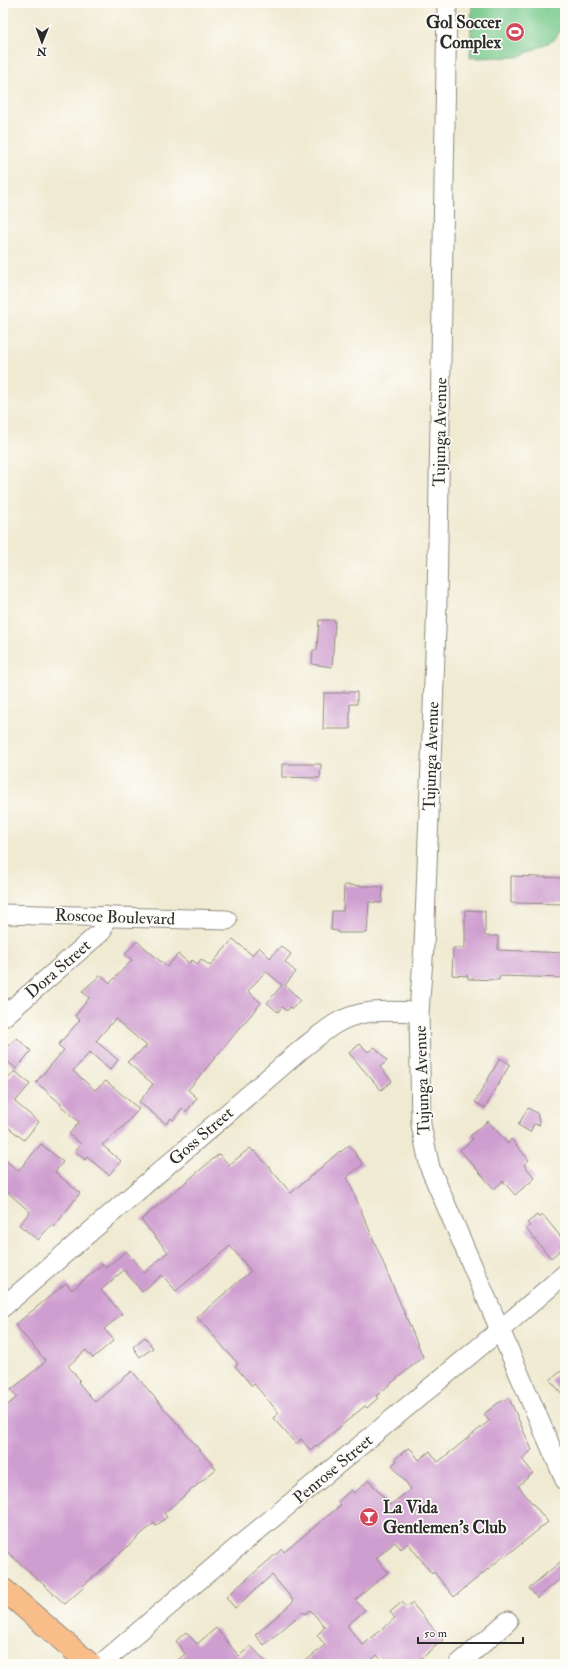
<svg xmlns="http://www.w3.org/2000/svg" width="568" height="1667" viewBox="0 0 568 1667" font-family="'IM FELL Double Pica',serif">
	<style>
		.green { fill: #77c98c; stroke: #517a5c }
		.building { fill: #cf9ed0 }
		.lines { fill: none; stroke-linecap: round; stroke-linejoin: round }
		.minor-casing { stroke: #8e8a7e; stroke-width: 21 }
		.major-casing { stroke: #8e8a7e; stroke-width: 24 }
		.minor { stroke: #fff; stroke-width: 19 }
		.major { stroke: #f8bd89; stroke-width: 22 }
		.rail { stroke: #2b2b2b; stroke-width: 3 }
		.labels { text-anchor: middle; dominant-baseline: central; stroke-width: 3.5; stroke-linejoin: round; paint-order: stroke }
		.poi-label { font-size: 17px; font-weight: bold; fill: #2b2b2b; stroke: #fdfcf7; text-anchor: end }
		.street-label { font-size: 17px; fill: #2b2b2b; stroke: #fdfcf7 }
	</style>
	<rect width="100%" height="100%" fill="#fdfcf7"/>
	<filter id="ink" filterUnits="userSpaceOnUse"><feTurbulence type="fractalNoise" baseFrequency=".025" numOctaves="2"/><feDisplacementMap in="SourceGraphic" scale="8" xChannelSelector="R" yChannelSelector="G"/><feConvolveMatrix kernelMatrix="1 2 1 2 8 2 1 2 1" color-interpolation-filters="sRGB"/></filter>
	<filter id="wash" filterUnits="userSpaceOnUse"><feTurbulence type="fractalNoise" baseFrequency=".012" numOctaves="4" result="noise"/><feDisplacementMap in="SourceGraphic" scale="16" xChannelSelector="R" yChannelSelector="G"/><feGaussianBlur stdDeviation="0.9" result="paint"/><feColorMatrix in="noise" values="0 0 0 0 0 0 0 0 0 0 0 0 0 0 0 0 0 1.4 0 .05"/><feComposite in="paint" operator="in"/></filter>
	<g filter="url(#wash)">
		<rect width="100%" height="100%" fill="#f0ead2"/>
		<polygon class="green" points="472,3 565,3 565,24 554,40 518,57 470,58"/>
		<g id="blocks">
			<g class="building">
				<polygon points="319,620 335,620 332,667 312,664 313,650 317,650"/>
				<polygon points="343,692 357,692 357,704 350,704 350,729 323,729 324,693 343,693"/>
				<polygon points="282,764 321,764 320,778 282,777"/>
				<polygon points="511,876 565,878 565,904 511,903"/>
				<polygon points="344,885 383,887 382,903 369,902 367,933 338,933 338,931 331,930 332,911 343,911"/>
				<polygon points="465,910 485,911 485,936 498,936 498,950 565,953 565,978 500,976 499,980 468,979 468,976 452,975 453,948 465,948"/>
				<polygon points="233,939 252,955 259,947 270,958 281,946 291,954 285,962 296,972 285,985 300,1000 292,1009 290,1007 287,1011 282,1007 278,1012 267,1003 282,985 266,971 248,991 261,1003 188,1090 197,1098 186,1112 182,1108 173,1120 171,1118 166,1124 139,1102 153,1084 127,1062 147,1046 115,1019 96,1041 118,1060 110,1070 90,1052 73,1071 95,1090 106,1081 139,1109 123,1127 102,1145 121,1161 109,1175 87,1157 85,1160 75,1151 81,1144 69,1134 79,1122 60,1105 61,1104 36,1082 64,1050 58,1045 80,1020 75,1016 89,998 82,991 101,975 110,983 132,960 125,954 137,941 167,967 178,954 189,963 192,960 198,964 201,959 210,966"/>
				<polygon points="17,1038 31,1051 16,1069 3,1057 3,1050"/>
				<polygon points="360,1044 368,1052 375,1047 387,1061 380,1067 392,1081 381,1090 349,1053"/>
				<polygon points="500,1058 510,1064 485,1108 475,1102"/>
				<polygon points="15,1071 30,1084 15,1102 39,1122 24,1140 3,1123 3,1084"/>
				<polygon points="528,1108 537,1113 540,1125 534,1124 530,1132 518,1125"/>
				<polygon points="488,1121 508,1144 511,1139 529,1160 524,1165 535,1178 515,1195 503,1181 494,1189 460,1150 473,1139 470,1136"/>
				<polygon points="41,1144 63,1162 55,1172 80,1193 54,1227 51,1225 38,1240 19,1225 30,1212 3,1188 3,1158 18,1171"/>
				<polygon points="349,1145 363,1164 347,1177 423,1357 376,1396 378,1398 367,1408 365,1406 317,1446 316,1445 310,1450 301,1439 296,1444 273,1418 279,1413 254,1384 252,1386 235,1366 238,1364 197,1317 251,1271 230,1246 176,1291 162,1275 142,1292 124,1270 101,1290 122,1314 104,1329 114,1340 93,1358 86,1350 68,1366 80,1380 78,1382 95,1402 132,1371 216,1469 164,1513 167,1517 156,1526 154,1523 83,1586 84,1587 65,1604 3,1548 3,1409 17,1397 11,1390 46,1361 15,1325 66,1283 72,1290 103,1264 106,1268 126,1251 144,1273 168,1252 141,1220 219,1154 229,1165 250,1148 254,1152 255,1151 291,1193 340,1151 341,1152"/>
				<polygon points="537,1215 539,1218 543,1215 565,1242 565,1246 551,1258 526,1229 530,1226 527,1223"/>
				<polygon points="145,1337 153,1348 140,1357 133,1347"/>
				<polygon points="565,1368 565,1397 550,1380"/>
				<polygon points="509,1398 532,1450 522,1459 533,1473 518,1486 548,1522 505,1557 504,1556 454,1597 434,1572 432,1574 408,1543 401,1549 395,1542 376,1558 388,1572 355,1600 365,1610 348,1625 348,1627 363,1645 395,1618 390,1612 402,1602 407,1607 412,1603 443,1640 415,1664 385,1664 377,1655 367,1664 302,1664 325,1645 317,1635 325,1627 310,1610 305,1614 303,1612 264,1645 255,1635 294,1601 272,1575 235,1608 226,1597 282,1549 284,1552 341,1505 338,1502 351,1490 354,1493 369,1480 390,1505 411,1489 392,1465 397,1461 395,1459 408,1448 411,1449 419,1460 430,1451 438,1462 489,1421 484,1414 498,1403"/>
				<polygon points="565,1558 565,1575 537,1598 529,1588"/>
				<polygon points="216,1628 239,1656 251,1646 268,1664 173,1664 185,1654 176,1641 186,1632 197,1644"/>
			</g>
		</g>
	</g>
	<g filter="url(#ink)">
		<use href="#blocks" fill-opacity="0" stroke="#8e8a7e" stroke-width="1"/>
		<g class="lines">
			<g class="minor-casing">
				<g id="minor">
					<polyline points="447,3 437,602 424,946 419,1012 421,1125 430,1168 565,1480"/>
					<polyline points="3,914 227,920"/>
					<polyline points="3,1017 102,931 105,916"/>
					<path d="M 3,1307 L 303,1048 C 313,1040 324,1031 335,1024 C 360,1008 391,1011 419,1012"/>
					<polyline points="101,1664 234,1550 500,1330 565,1274"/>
					<polyline points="459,1664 508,1621"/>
				</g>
			</g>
			<g class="major-casing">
				<polyline id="major" points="3,1589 90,1664"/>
			</g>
			<use href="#minor" class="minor"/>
			<use href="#major" class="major"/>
			<polyline class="rail" points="3,1659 9,1664"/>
		</g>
	</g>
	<defs>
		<g id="stadium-disc" transform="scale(1)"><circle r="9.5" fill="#d1495b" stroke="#fdfcf7"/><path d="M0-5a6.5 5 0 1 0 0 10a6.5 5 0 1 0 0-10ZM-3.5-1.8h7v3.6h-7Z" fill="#fff"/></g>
		<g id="bar-disc" transform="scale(1)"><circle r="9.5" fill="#d1495b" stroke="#fdfcf7"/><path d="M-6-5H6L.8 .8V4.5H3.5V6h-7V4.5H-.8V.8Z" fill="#fff"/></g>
	</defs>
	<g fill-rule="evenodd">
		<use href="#stadium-disc" x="515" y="32"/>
		<use href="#bar-disc" x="369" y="1517"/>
	</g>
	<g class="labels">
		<g class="poi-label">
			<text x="501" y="22">Gol Soccer<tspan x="501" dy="20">Complex</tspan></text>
			<text x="383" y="1507" text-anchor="start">La Vida<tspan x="383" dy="20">Gentlemen's Club</tspan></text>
		</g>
		<g class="street-label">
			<text transform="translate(440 432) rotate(-89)">Tujunga Avenue</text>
			<text transform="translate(431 756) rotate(-88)">Tujunga Avenue</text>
			<text transform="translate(115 917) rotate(2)">Roscoe Boulevard</text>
			<text transform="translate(58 969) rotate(-41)">Dora Street</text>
			<text transform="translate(422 1080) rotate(-92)">Tujunga Avenue</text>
			<text transform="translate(201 1136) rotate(-41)">Goss Street</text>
			<text transform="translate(333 1469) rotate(-40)">Penrose Street</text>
		</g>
	</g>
	<rect width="568" height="1667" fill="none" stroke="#fdfcf7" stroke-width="16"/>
	<g transform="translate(42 42) rotate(181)" stroke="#fdfcf7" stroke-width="3" paint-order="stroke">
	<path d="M0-3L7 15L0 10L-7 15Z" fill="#2b2b2b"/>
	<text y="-6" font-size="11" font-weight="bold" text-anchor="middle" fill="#2b2b2b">N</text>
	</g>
	<path d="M418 1637v6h105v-6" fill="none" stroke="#2b2b2b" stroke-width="2"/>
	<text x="424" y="1637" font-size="12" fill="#2b2b2b" stroke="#fdfcf7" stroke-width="3" paint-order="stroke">50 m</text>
</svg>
